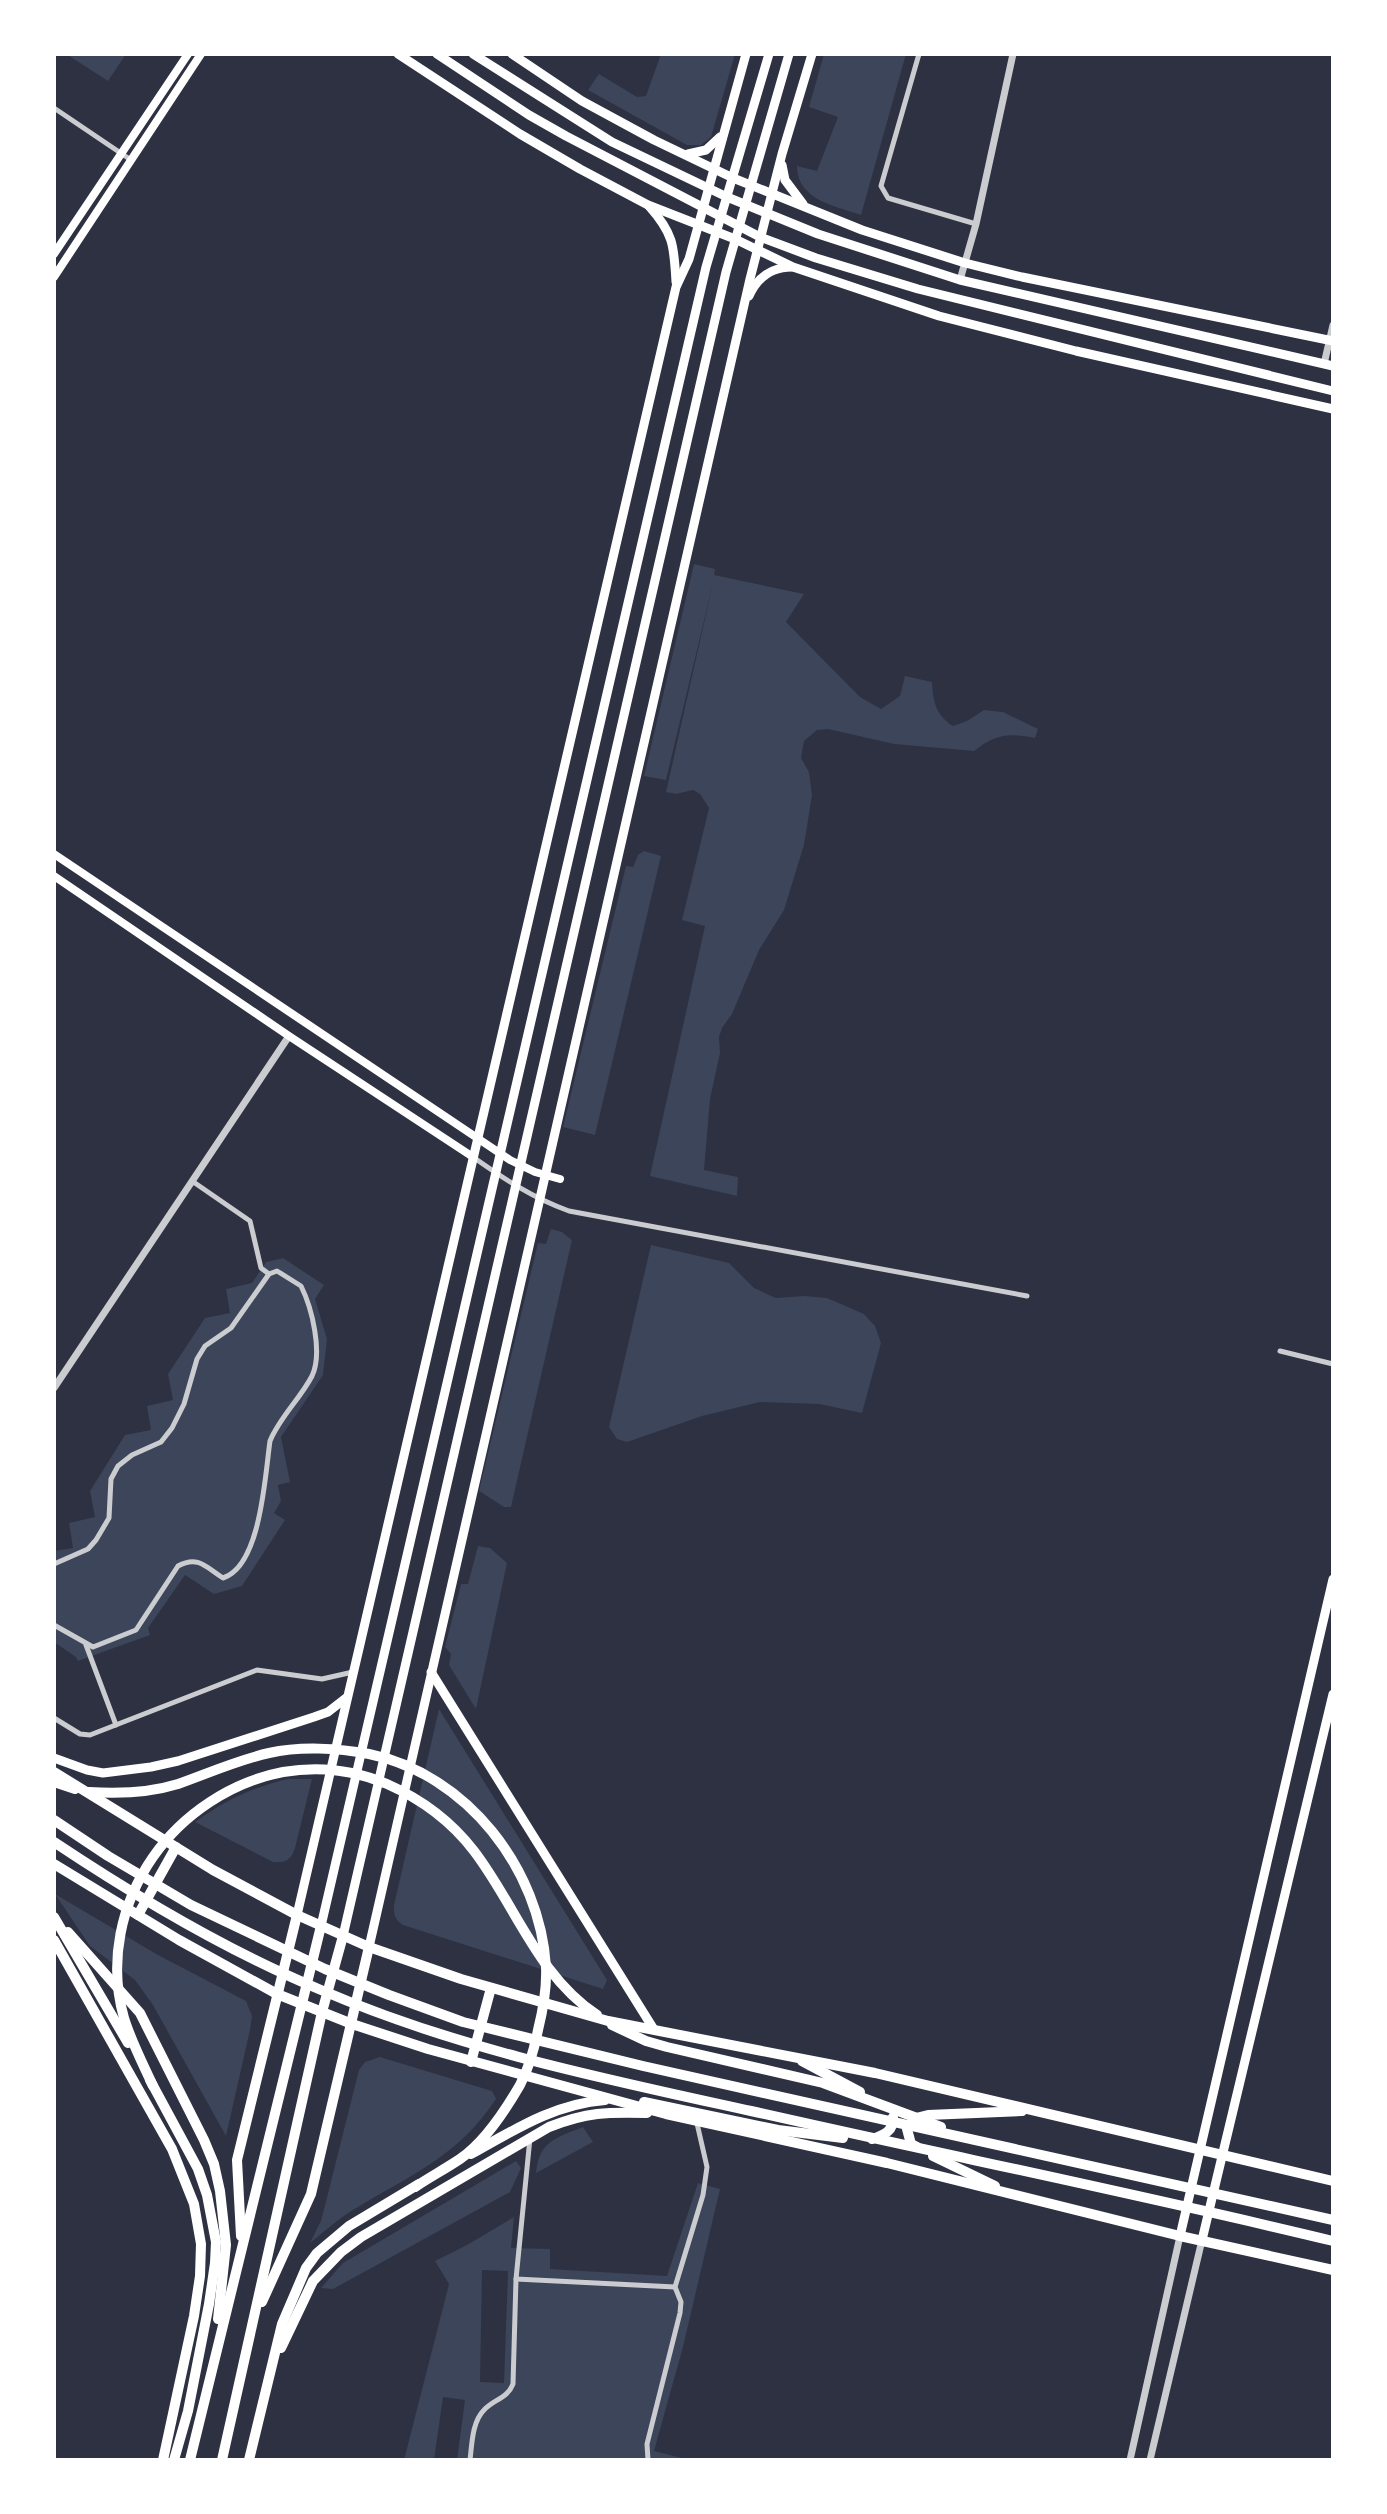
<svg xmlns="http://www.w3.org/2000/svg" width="1387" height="2514" viewBox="0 0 1387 2514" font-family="Signika,sans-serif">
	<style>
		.green { fill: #3c4559; fill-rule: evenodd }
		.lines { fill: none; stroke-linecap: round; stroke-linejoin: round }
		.minor { stroke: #caccd0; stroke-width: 5 }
		.tertiary { stroke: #caccd0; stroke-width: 7 }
		.secondary { stroke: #fff; stroke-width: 8 }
		.primary { stroke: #fff; stroke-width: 9 }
		.trunk { stroke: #fff; stroke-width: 10 }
	</style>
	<rect width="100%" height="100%" fill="#2d3142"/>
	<g class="green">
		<polygon points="66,54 126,54 108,81"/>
		<polygon points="661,54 735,54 711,137 701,145 687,145 588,90 599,74 637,97 646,96"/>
		<path d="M 824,54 L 906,54 L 861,215 C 835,206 797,200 797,166 L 817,171 L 838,117 L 809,107 Z"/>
		<path d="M 694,564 L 715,569 L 714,575 L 804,594 L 786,622 L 860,697 L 881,709 L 900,696 L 905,676 L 932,682 C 933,702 936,715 953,726 L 967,721 L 984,710 L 1003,712 L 1038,729 L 1035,738 C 1009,733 996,734 974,751 L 894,744 L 828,729 L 817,730 L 804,741 L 801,758 L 809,772 L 812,795 L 804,845 L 784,910 L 759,950 L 732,1014 L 722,1028 L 719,1037 L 720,1053 L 710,1099 L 704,1170 L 738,1177 L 737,1196 L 650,1176 L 705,926 L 682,920 L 709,808 L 700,794 L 693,790 L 676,794 L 666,792 L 713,583 L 666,780 L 644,776 Z"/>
		<polygon points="644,851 661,856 595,1135 563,1127 626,866 633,867 638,855"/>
		<polygon points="551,1229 562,1232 572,1240 511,1507 504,1507 479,1491 538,1243 546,1244"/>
		<polygon points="651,1245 729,1263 754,1288 776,1298 804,1296 827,1298 864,1314 875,1326 881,1343 862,1413 819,1404 760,1402 702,1416 627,1442 617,1439 609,1427"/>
		<polygon points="283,1258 324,1285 315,1299 327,1339 323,1375 281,1437 290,1482 278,1485 281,1501 274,1513 285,1520 242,1586 214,1594 185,1575 148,1628 150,1635 78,1661 76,1657 54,1642 54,1551 73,1548 69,1523 95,1517 90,1491 125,1435 151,1430 147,1406 173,1400 168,1374 205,1318 230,1313 226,1289 252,1283 266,1262"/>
		<polygon points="478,1546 490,1548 507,1563 476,1709 449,1665 451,1654 445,1647 461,1584 468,1584"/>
		<path d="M 439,1709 L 607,1980 L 603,1989 L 403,1925 C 395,1920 393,1914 394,1905 Z"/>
		<path d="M 288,1779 L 312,1779 L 295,1848 C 291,1860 286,1863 273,1862 L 195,1822 C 226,1800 250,1788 288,1779 Z"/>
		<polygon points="55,1894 158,1955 246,2001 252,2016 250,2030 226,2136 153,2005 135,1980 90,1946"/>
		<path d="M 380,2057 L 492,2091 L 496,2099 C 457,2158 410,2175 353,2210 C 338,2219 324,2232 310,2243 L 321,2221 L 359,2070 L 365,2062 Z"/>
		<path d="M 583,2127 L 593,2142 L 536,2173 C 539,2141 556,2138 583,2127 Z"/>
		<polygon points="516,2161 521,2168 510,2192 333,2289 321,2288 343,2263"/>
		<path d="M 698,2183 L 720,2189 L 683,2347 L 654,2451 L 690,2460 L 457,2460 L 465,2400 L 443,2397 L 434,2460 L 404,2460 L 449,2284 L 435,2261 L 467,2245 L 514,2217 L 511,2248 L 550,2249 L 550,2269 L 667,2276 ZM 482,2270 L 508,2271 L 504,2383 L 480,2382 Z"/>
	</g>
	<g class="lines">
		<g class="minor">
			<polyline points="919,54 881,186 888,198 976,224"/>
			<polyline points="54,108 131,160"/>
			<path d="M 473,1157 C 504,1179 533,1198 569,1211 L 1027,1296"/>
			<polyline points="192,1181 250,1221 261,1268 269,1274"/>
			<polyline points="1280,1351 1333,1364"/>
			<path d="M 54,1564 L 88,1549 L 96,1540 L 109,1518 L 111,1479 L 118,1466 L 132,1455 L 161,1442 L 172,1428 L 184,1404 L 197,1359 L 205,1346 L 231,1328 L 269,1274 L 277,1271 L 301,1286 C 312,1308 323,1353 312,1376 C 300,1399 280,1417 270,1441 C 265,1475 261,1566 223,1578 C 206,1567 198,1555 178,1566 L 136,1630 L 93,1647 L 54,1625"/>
			<polyline points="86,1645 116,1725"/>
			<polyline points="54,1718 80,1734 90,1735 257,1670 322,1679 353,1672"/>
			<polyline points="516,2279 675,2287"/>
			<path d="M 470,2460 C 472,2444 472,2422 484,2410 C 494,2399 507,2399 513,2384 L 516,2279 L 530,2138"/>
			<polyline points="648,2460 647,2444 680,2313 681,2302 675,2287 703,2195 707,2167 696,2119"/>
		</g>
		<g class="tertiary">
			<polyline points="960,280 976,224 1013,54"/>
			<polyline points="1324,364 1333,325"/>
			<polyline points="54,1388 289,1036"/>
			<polyline points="1130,2460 1180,2236"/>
			<polyline points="1150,2460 1202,2240"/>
		</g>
		<g class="secondary">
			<polyline points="54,254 188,54"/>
			<polyline points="54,277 201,54"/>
			<polyline points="54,854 510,1160 535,1172 560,1179"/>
			<polyline points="54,876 289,1036 473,1157"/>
		</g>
		<g class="primary">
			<polyline points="398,54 520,134 580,169 648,205 735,239 793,267 939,316 1076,351 1333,409"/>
			<polyline points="437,54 529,115 566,136 760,237 816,258 918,289 1333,391"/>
			<polyline points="473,54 612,142 727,197 818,234 960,280 1333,366"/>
			<polyline points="512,54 582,101 654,140 733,178 862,230 965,263 1022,277 1333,341"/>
			<polyline points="688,154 706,150 720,137"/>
			<polyline points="782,165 785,180 803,204"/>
			<path d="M 649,206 C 674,234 674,246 676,282"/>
			<path d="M 749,296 C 757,278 772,267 792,267"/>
			<polyline points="431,1672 653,2028"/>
			<polyline points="54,1758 87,1770 103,1773 151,1767 178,1761 314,1717 328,1712 346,1698"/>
			<polyline points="297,1915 676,287 689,259 746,54"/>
			<polyline points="321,1926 706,267 769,54"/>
			<polyline points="343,1936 726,272 789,54"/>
			<polyline points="369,1947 750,279 782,154 812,54"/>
			<polyline points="1180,2236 1333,1579"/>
			<polyline points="1202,2240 1333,1694"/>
		</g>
		<g class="trunk">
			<polyline points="54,1772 213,1870 297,1915 369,1947 461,1979 608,2021 875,2073 1333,2181"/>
			<polyline points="54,1782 75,1789"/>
			<path d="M 89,1792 C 119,1794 149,1793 178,1784 C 209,1773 238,1760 269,1753 C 300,1746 338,1748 369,1754 C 467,1774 540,1869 546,1967 C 547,1989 543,2010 538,2030 C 534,2050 529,2068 520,2085 C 505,2111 485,2142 460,2159 C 445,2169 430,2177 415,2187"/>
			<polyline points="54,1820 108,1856 191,1905 325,1969 389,1995 463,2022 643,2066 1333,2220"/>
			<path d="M 54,1842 C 138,1898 227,1951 321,1990 C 458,2049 605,2079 751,2111 C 945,2155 1139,2194 1333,2241"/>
			<polyline points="54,1864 179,1940 277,1994 352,2024 428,2049 666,2114 887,2163 1180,2236 1333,2270"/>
			<polyline points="138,1915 176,1847"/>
			<polyline points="54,1917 128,2043"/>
			<polyline points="68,1932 140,2013 204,2140 214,2164 220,2191 226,2245 218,2319"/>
			<polyline points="54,1940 172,2149 194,2204 201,2244 200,2276 194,2316 163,2460"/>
			<polyline points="612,2025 646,2041 667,2047 823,2083 941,2127"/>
			<polyline points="802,2061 860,2092"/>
			<polyline points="471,2062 491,1988"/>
			<polyline points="150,2080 198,2169 207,2195 216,2242 215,2263 209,2304 188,2411 174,2460"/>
			<path d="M 153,2086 C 143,2064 131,2041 124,2018 C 108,1962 121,1903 153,1857 C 183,1814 231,1782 283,1772 C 318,1766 354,1770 387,1784 C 421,1799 451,1821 474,1851 C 516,1906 537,1975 597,2015"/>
			<polyline points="644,2102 778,2130 843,2138"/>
			<path d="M 872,2139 C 884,2135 894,2131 893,2117"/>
			<polyline points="917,2147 911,2144 907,2129 916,2118 928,2115 1022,2111"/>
			<path d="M 471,2154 C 514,2130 554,2104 605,2100"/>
			<polyline points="933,2156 995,2186"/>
			<polyline points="241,2236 237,2160 297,1915"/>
			<polyline points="262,2302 311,2194 369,1947"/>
			<path d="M 281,2348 L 313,2281 L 341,2252 L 361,2237 L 549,2127 C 587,2112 607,2112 647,2113"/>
			<polyline points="190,2460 321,1926"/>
			<polyline points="222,2460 322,2012 343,1936"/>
			<polyline points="249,2460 282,2324 306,2268 317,2253 349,2226 419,2184"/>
		</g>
	</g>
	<rect width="1387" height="2514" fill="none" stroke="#ffffff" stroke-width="112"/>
</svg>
